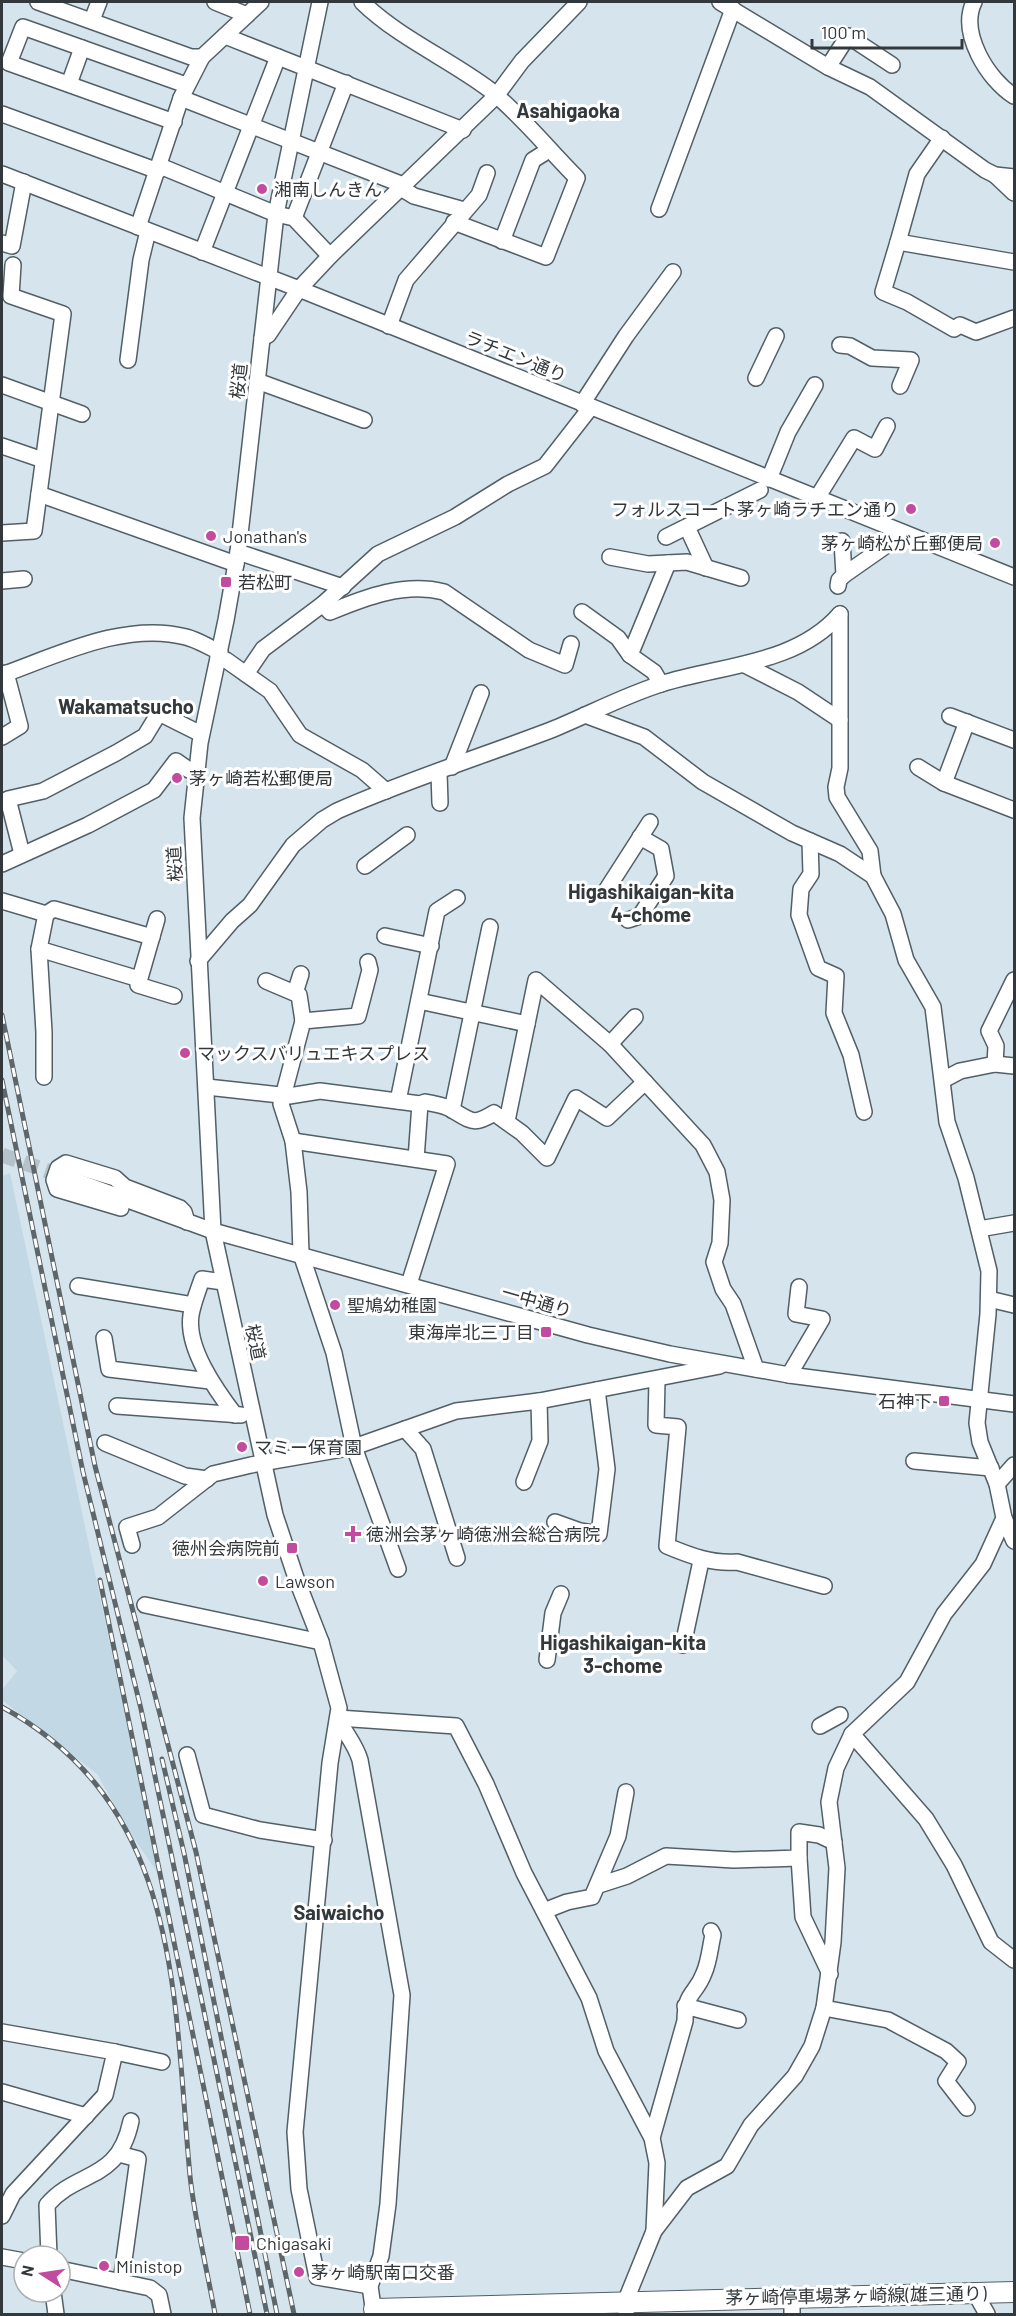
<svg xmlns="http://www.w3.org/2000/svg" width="1016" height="2316" viewBox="0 0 1016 2316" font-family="Barlow,'Noto Sans JP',sans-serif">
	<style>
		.built { fill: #c2d8e4 }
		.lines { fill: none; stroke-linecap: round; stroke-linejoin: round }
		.minor-tunnel { stroke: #b5c2c9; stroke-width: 15; stroke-dasharray: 15 8; stroke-linecap: butt }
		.minor-casing { stroke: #525f66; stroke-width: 18 }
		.major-casing { stroke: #525f66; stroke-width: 22 }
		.minor { stroke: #fff; stroke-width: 15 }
		.major { stroke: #fff; stroke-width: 20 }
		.rail-casing { stroke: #5d666a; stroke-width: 5 }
		.rail { stroke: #fff; stroke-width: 3; stroke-dasharray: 9; stroke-linecap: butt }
		.poi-dot { fill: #c24a9f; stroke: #fff; stroke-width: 2 }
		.labels { text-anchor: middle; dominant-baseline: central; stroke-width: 6; stroke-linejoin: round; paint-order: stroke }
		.poi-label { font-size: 18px; fill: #32383b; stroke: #fff; text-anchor: start }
		.street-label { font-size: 18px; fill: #32383b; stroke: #fff }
		.neighbourhood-label { font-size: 20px; font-weight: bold; fill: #32383b; stroke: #fff }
	</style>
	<rect width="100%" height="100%" fill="#d6e5ed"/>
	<polygon class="built" points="10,1173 159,1875 131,1834 97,1774 2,1700 2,1690 17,1671 2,1655 2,1176"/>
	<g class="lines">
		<polyline class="minor-tunnel" points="2,1155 62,1176"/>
		<g class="minor-casing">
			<g id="minor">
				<polyline points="38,2 191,57 202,57 261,2"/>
				<polyline points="215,2 247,15"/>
				<polyline points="320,2 276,214 238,552 226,620 200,743 192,818 213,1231 275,1515 296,1578 321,1642 339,1708 330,1763 295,2132 299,2189 317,2277 370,2286"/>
				<path d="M 362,2 C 399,38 449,59 490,90 C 522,116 548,149 577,178 L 546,257 L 454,222"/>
				<polyline points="720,2 828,67 870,87 985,170 995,175 1014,177"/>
				<path d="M 974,2 C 959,33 988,80 1014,96"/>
				<polyline points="92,20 99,2"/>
				<polyline points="225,36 463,130"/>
				<polyline points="828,67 848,36 892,65"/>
				<polyline points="69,84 82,48"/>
				<polyline points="181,98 403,185"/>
				<polyline points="2,114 158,171"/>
				<polyline points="174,122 9,63 23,27 186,85"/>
				<polyline points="942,138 917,174 898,242 1014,262"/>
				<polyline points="160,166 276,214 294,218 330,256"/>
				<polyline points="2,174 299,289 1014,577"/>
				<polyline points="995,175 1014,193"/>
				<polyline points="401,188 414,196 464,210"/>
				<polyline points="659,209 733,9"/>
				<polyline points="294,218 346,83"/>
				<polyline points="138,227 181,98 202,57"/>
				<polyline points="502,241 533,160 549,150"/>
				<polyline points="898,242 883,292 907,302 954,329 960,325 976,332 1014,318"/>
				<polyline points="2,243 12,246 24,182"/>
				<polyline points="202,252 278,57"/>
				<polyline points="389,326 406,280 479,195 487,173"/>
				<polyline points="262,338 268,335 299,289 330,256 496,96 522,61 579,2"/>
				<polyline points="840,345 850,346 872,358 911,360 900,386"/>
				<polyline points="128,360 141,260 148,231"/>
				<polyline points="756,378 776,336"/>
				<polyline points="257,381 364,420"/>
				<polyline points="2,385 82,414"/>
				<polyline points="582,404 626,336 673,272"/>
				<polyline points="2,446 43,460"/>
				<polyline points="769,479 788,432 815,385"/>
				<polyline points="39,494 236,564"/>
				<polyline points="817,498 854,438 875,449 887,426"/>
				<polyline points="687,527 706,568"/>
				<polyline points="2,533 34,531 63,314 11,296 13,265"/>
				<polyline points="666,537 760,490"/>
				<polyline points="238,552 343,587"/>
				<polyline points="610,557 648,564 687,562 741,578"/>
				<polyline points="844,575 904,533"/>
				<polyline points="2,581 24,579"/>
				<polyline points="838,586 839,580 844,575 842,541"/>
				<path d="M 323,604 L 330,612 C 366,597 405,582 444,592 L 529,650 L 565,665 L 571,644"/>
				<polyline points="582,612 618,638 630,655 654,672 661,684"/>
				<polyline points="840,614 840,768 836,787 837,797 870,851 873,876"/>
				<polyline points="630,655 668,563"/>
				<polyline points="218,658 226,660 270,691 300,735 362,770 386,791"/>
				<polyline points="745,665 798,692 840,720"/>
				<polyline points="246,674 263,649 323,604 378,554 455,517 508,484 545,466 591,407"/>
				<path d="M 2,675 C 58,655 125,621 186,637 C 198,640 208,647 220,652"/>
				<polyline points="585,715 644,737 703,782 792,833 840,854 873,876 893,914 906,960 933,1007 947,1122 966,1178 989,1271 988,1314 977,1423 980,1442 997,1484 1004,1518 983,1564 944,1614 907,1682 852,1734 836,1768 829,1802 837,1868 833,1942 824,2008 812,2046 795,2076 751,2125 727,2166 687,2188 654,2231 626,2300 626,2314"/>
				<polyline points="950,716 1014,740"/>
				<polyline points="2,737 20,726 6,673"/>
				<polyline points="452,767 481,693"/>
				<polyline points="918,767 944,783 1014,810"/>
				<polyline points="439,773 440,803"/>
				<polyline points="944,783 967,722"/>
				<polyline points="810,841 811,874 801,889 799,915 818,968 836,976 834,1013 851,1055 864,1112"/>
				<polyline points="22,854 8,799 43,791 116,753 145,736 159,713 201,734"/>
				<polyline points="2,864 88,825 154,790 176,761 189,770 195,771"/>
				<polyline points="365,866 407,835"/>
				<polyline points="607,889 650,822"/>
				<polyline points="2,901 46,914"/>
				<polyline points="157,919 138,985 174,996"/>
				<polyline points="628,920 640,916 666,876 661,849 640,837"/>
				<polyline points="385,936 431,946"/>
				<polyline points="39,949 44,1032 44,1077"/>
				<path d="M 198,961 L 232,921 L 250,905 L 293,845 L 322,820 L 337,811 C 407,780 480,757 551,730 C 588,715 623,696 661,684 C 720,665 796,665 840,614"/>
				<polyline points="368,962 370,970 358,1016 303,1021 281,1104 293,1141 299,1192 301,1254 334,1353 354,1447 398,1569"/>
				<polyline points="139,979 39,949 46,914 54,909 152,937"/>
				<polyline points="266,981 299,995 303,1021"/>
				<polyline points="295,993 301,974"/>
				<polyline points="419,1001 527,1024"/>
				<polyline points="610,1044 635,1017"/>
				<polyline points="995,1064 1014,1066"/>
				<polyline points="943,1080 960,1071 995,1064 996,1046 989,1031 1014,980"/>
				<path d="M 207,1087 L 289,1096 L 320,1091 L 420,1104 L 425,1102 C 433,1104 445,1105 452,1110 C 472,1121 473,1126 494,1113 L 522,1133 L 547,1158 L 576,1098 L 607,1118 L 645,1082"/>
				<polyline points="398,1101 437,911 457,898"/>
				<polyline points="452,1110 490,927"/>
				<polyline points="507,1121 536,980 610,1044 703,1145 717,1172 722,1200 720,1243 714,1262 723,1289 733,1304 756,1369"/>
				<polyline points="293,1141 447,1164 409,1284"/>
				<polyline points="416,1159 420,1104"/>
				<polyline points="62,1176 213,1231 588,1335 670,1354 789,1375 1014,1404"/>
				<polyline points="121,1208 57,1189 54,1180 58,1168 66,1163 115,1178 125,1187 180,1208 184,1212 187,1222"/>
				<polyline points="979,1229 1014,1223"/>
				<path d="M 223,1282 L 202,1279 C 198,1291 193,1303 191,1315 C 186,1348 216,1390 235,1415"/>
				<polyline points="78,1286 193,1305"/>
				<polyline points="989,1299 1014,1305"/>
				<polyline points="104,1338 109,1369 210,1381"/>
				<polyline points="789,1375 822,1319 796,1314 799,1287"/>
				<path d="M 657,1380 L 656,1425 L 678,1427 L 667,1546 C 691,1556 712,1564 737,1562 L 824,1586"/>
				<polyline points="117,1406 241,1415"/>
				<polyline points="405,1429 423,1449 457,1558"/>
				<polyline points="105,1443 185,1476 207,1479"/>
				<polyline points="914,1461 991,1468"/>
				<polyline points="524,1482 540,1441 539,1401"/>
				<polyline points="997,1484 1014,1465"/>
				<polyline points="1004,1518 1014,1541"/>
				<polyline points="555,1522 580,1531 599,1534 607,1469 597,1390"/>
				<polyline points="132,1545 127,1527 158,1517 213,1474 251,1465 354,1447 456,1411 539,1401 720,1366"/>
				<polyline points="145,1605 321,1642"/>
				<polyline points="683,1645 701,1561"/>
				<polyline points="547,1660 553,1613 561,1594"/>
				<polyline points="338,1718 456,1726 486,1784 524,1873 589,1998 606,2051 652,2138 657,2163 654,2231"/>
				<path d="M 338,1718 C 345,1734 355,1743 360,1760 L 402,1995 L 388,2204 L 381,2256 L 370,2286 L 374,2314"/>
				<polyline points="820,1726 840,1715"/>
				<polyline points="852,1734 926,1819 954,1865 991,1942 1014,1960"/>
				<polyline points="187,1755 203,1815 260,1830 324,1840"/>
				<polyline points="799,1858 803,1917 830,1974"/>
				<polyline points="599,1885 627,1876 666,1856 734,1860 799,1858 799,1832 819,1835 834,1842"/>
				<polyline points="544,1911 567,1902 592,1897 618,1836 626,1792"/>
				<polyline points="685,2006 738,2020"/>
				<polyline points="824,2008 888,2020 946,2051 958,2062 946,2081 967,2108"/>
				<polyline points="2,2032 115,2052 105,2095 13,2194 2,2216"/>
				<polyline points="115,2052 162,2062"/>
				<polyline points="2,2092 86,2116"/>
				<path d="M 652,2138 L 685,2021 C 685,1991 696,1995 704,1973 C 709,1962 710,1948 713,1935 L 711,1931"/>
				<polyline points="119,2154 138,2159 121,2282"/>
				<path d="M 49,2256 L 47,2205 C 78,2169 118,2183 131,2121"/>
				<polyline points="2,2257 24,2261"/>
				<polyline points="60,2269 150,2288 159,2295 163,2314"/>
				<polyline points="974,2291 987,2314"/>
				<polyline points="53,2292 56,2314"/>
				<polyline points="792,2296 792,2314"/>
			</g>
		</g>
		<g class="major-casing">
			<polyline id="major" points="374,2309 1014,2292"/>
		</g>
		<use href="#minor" class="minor"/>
		<use href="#major" class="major"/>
		<g class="rail-casing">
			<g id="rail">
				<polyline points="2,1015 95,1466 196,1852 294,2314"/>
				<polyline points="2,1080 83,1472 141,1709 267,2314"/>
				<polyline points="100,1580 250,2314"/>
				<path d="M 2,1707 C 183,1806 173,1996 190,2176 C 195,2222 207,2269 215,2314"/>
				<polyline points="162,1759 184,1853 277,2314"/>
			</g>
		</g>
		<use href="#rail" class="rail"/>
	</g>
	<g class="poi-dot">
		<circle cx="262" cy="189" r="6"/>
		<circle cx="911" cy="509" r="6"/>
		<circle cx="211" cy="536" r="6"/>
		<circle cx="995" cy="543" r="6"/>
		<rect x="220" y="576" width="12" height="12" rx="3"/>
		<circle cx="177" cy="778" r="6"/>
		<circle cx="185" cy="1053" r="6"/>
		<circle cx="335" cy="1305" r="6"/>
		<rect x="540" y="1326" width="12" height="12" rx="3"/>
		<rect x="938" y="1395" width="12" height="12" rx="3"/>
		<circle cx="242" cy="1447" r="6"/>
		<path d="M350 1525h6v6h6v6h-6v6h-6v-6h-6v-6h6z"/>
		<rect x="286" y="1542" width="12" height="12" rx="3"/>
		<circle cx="263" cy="1581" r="6"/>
		<rect x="234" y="2235" width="16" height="16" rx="3"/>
		<circle cx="104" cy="2266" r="6"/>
		<circle cx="299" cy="2272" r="6"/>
	</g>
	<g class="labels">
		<g class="poi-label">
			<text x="274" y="189">湘南しんきん</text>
			<text x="899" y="509" text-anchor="end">フォルスコート茅ヶ崎ラチエン通り</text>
			<text x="223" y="536">Jonathan's</text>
			<text x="983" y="543" text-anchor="end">茅ヶ崎松が丘郵便局</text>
			<text x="238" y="582">若松町</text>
			<text x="189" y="778">茅ヶ崎若松郵便局</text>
			<text x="197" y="1053">マックスバリュエキスプレス</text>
			<text x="347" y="1305">聖鳩幼稚園</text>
			<text x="534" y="1332" text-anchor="end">東海岸北三丁目</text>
			<text x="932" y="1401" text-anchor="end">石神下</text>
			<text x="254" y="1447">マミー保育園</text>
			<text x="366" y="1534">徳洲会茅ヶ崎徳洲会総合病院</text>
			<text x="280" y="1548" text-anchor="end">徳州会病院前</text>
			<text x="275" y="1581">Lawson</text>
			<text x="256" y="2243">Chigasaki</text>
			<text x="116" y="2266">Ministop</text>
			<text x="311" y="2272">茅ヶ崎駅南口交番</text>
		</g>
		<g class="street-label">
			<text transform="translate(516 356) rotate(22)">ラチエン通り</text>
			<text transform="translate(238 381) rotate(-84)">桜道</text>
			<text transform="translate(174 864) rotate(-93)">桜道</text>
			<text transform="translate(537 1301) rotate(16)">一中通り</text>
			<text transform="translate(256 1342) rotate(78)">桜道</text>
			<text transform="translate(856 2295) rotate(-1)">茅ヶ崎停車場茅ヶ崎線(雄三通り)</text>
		</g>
		<g class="neighbourhood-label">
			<text x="568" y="110">Asahigaoka</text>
			<text x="126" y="706">Wakamatsucho</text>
			<text x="651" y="891">Higashikaigan-kita<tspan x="651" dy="23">4-chome</tspan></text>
			<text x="623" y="1642">Higashikaigan-kita<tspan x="623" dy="23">3-chome</tspan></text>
			<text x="339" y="1912">Saiwaicho</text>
		</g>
	</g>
	<rect width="1016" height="2316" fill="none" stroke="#32383b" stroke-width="6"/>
	<g transform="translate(42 2274) rotate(282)"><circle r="28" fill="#ffffff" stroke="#adafb1" stroke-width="1.5"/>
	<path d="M0-4.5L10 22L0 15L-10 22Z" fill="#c24a9f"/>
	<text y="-9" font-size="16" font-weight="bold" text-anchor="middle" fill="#32383b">N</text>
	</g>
	<path d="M812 39v9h150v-9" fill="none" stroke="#32383b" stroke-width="3"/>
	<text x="821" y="39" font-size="18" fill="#32383b" stroke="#ffffff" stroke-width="4.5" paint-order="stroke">100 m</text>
</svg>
